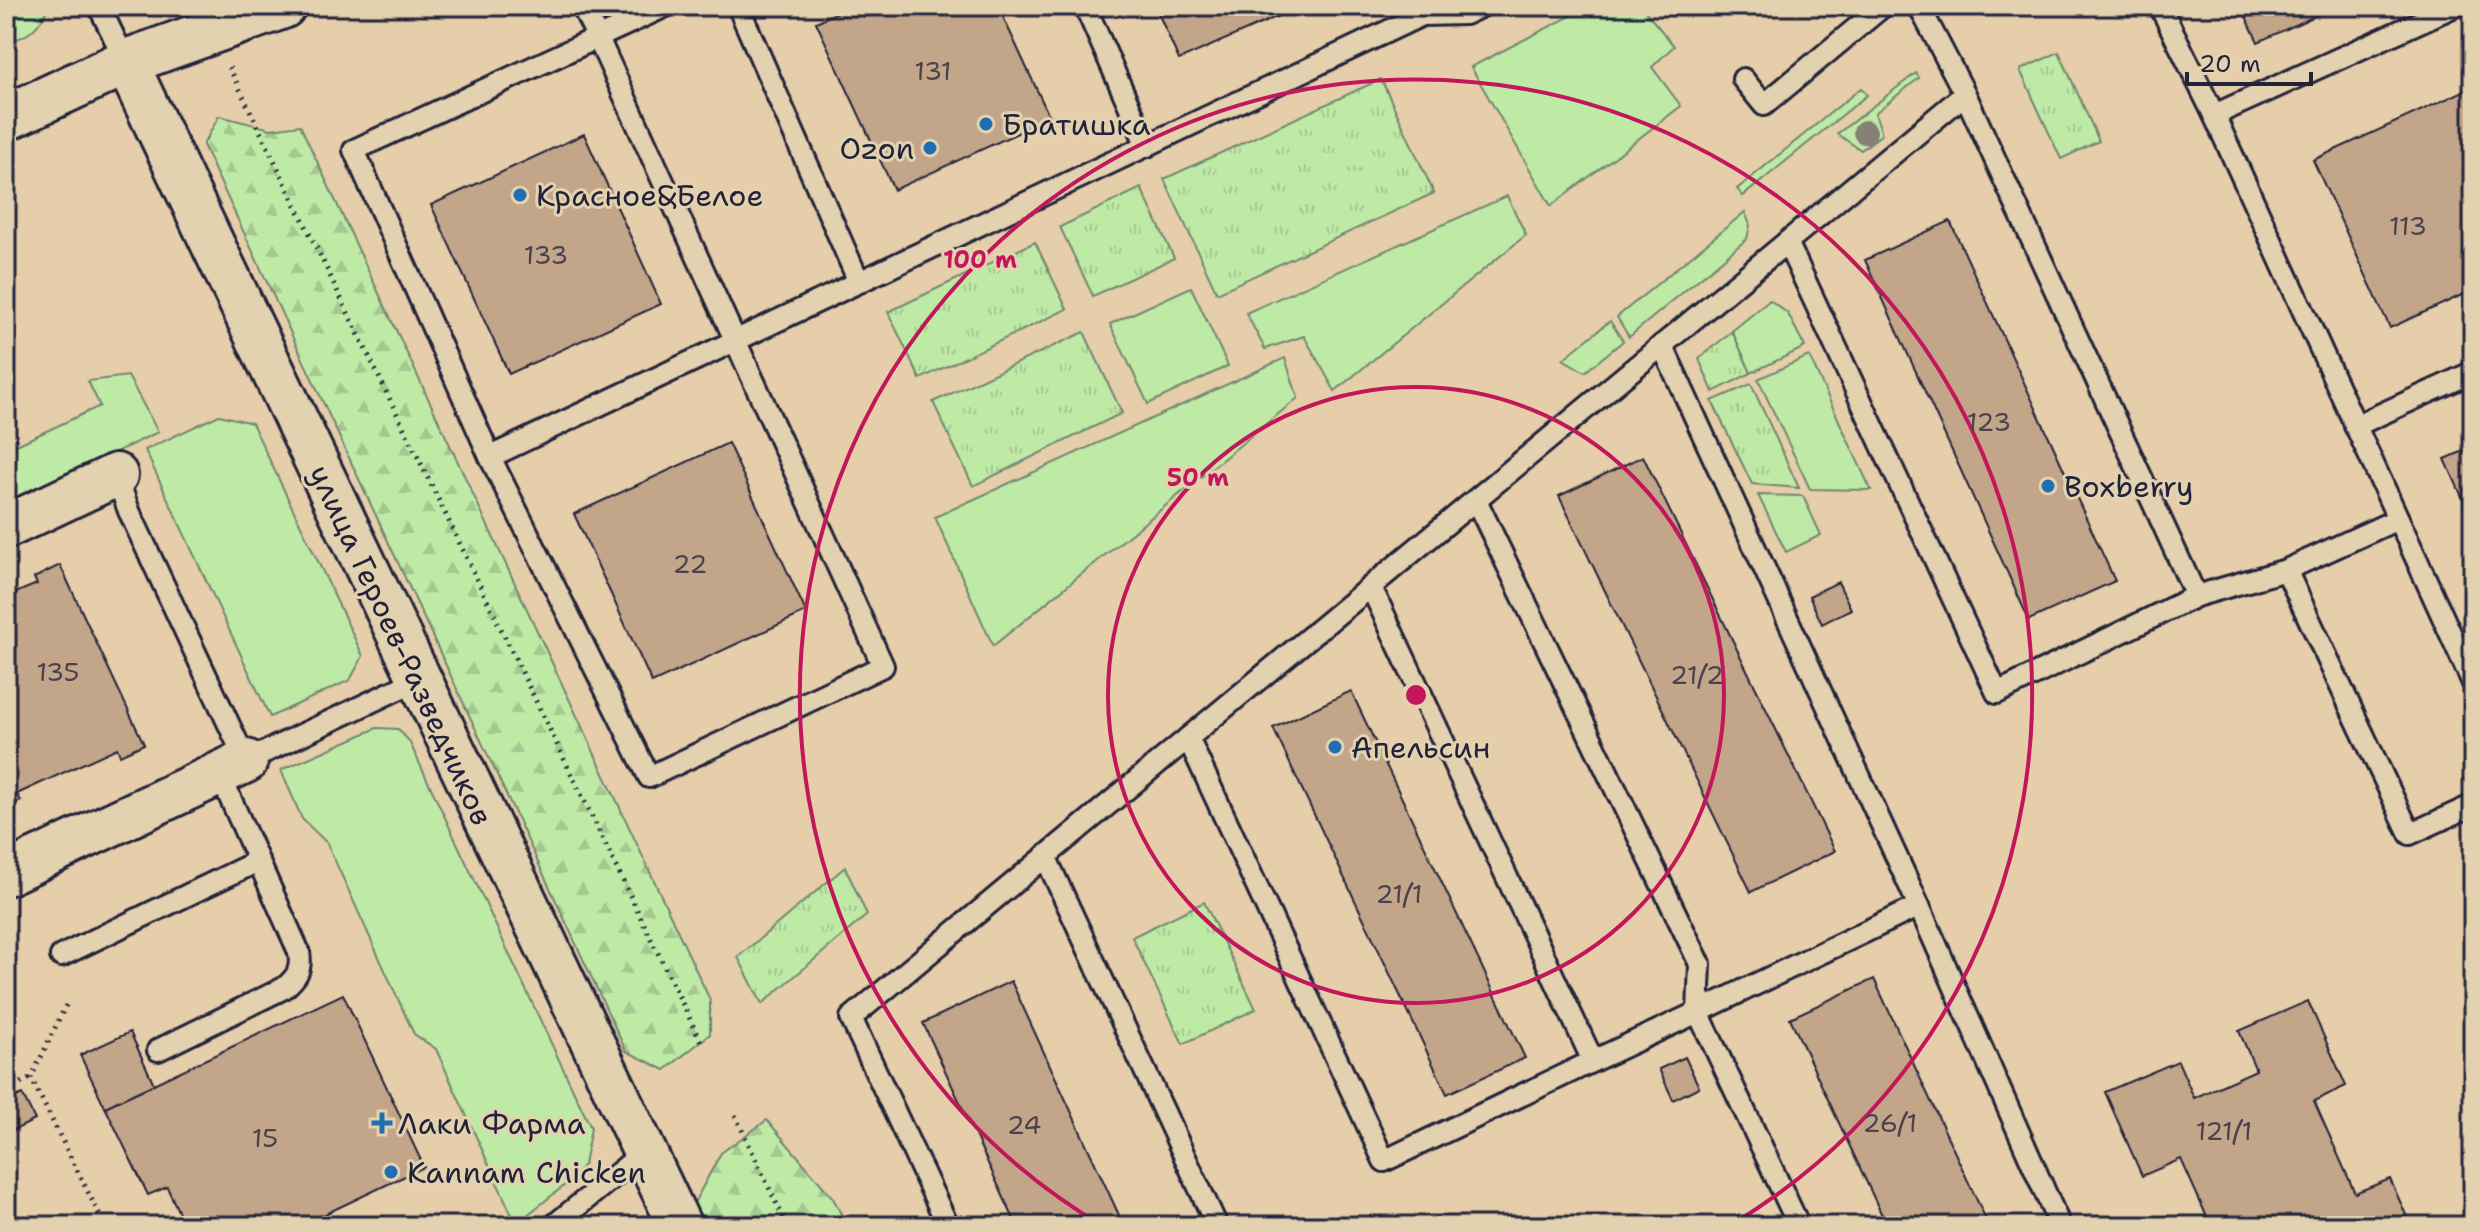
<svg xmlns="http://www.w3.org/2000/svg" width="2479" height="1232" viewBox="0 0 2479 1232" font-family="'Shantell Sans',sans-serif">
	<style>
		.green { fill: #bfeaa6; stroke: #708670; stroke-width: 2 }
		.forest { fill: url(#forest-firs); stroke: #708670; stroke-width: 2 }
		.park { fill: url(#park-tufts); stroke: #708670; stroke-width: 2 }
		.building { fill: #c3a589; stroke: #22223b; stroke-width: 2 }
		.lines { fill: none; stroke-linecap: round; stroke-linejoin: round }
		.lane-casing { stroke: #22223b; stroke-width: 26 }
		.street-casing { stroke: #22223b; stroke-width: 48 }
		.secondary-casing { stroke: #22223b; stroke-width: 50 }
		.path { stroke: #22223b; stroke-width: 5; stroke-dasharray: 2 6; stroke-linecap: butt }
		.lane { stroke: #e3d2af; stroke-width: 20 }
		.street { stroke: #e3d2af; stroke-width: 42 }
		.secondary { stroke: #e3d2af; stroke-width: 44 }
		.tree { fill: #878075 }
		.ring { fill: none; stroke: #c2185b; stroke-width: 4 }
		.poi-dot { fill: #1f6fb2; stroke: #e3d2af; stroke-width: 3 }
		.labels { text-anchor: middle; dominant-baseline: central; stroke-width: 6; stroke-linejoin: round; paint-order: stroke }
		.number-label { font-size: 26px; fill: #4a434e }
		.poi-label { font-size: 30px; fill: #22223b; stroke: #e3d2af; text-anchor: start }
		.street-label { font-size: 30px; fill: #22223b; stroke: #e3d2af }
		.centre { fill: #c2185b; stroke: #e3d2af; stroke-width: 4 }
		.ring-label { font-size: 24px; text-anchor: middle; font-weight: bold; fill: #c2185b; stroke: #e3d2af; stroke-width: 6; stroke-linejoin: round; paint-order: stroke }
	</style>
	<defs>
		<pattern id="forest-firs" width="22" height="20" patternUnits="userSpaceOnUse" patternTransform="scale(2)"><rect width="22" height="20" fill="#bfeaa6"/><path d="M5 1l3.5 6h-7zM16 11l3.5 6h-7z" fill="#a4c890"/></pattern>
		<pattern id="park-tufts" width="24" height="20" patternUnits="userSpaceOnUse" patternTransform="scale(2)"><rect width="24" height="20" fill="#bfeaa6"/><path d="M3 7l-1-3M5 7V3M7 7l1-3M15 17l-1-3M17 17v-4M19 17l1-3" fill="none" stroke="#a4c890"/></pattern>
	</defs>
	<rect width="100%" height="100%" fill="#e5cea9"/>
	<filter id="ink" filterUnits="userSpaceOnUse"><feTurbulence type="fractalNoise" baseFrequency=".0125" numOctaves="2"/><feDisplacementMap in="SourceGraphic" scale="16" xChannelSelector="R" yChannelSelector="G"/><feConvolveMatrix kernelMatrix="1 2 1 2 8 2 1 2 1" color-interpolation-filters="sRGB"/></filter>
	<g filter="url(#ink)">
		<g class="green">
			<path d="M 6,6 L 48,6 C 41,26 28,39 6,41 Z"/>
			<polygon points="1590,6 1641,6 1674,46 1652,67 1681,106 1551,206 1471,67"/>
			<polygon points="1916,73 1919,78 1875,113 1882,134 1861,150 1837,134"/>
			<polygon points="1861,88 1867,95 1743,196 1737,189"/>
			<polygon points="1507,196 1526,235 1335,391 1304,336 1265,349 1246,313"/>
			<polygon points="1745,212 1750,225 1747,239 1629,337 1617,317"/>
			<polygon points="1191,287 1228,366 1148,404 1110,324"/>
			<polygon points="1770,300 1788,314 1805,347 1751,373 1732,331"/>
			<polygon points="1610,321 1623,341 1585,372 1563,359"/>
			<polygon points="1809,356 1871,490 1810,489 1758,379"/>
			<polygon points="1285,358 1298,398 993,646 935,517"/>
			<polygon points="128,376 158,432 6,504 6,450 100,406 88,381"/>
			<polygon points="219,415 252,423 363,656 350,680 270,717 145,450"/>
			<polygon points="1758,495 1803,496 1821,535 1786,552"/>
			<polygon points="377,728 398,729 409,741 591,1128 584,1164 575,1177 516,1224 436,1049 414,1034 327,843 302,819 281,770"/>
		</g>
		<g class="forest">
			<polygon points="219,116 271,129 300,125 710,1000 710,1034 665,1070 626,1051 203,145"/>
			<polygon points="767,1120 833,1198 847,1226 705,1226 694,1203 721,1153"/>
		</g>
		<g class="park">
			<polygon points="2059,52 2099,141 2061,159 2020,70"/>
			<polygon points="1381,79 1434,193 1217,293 1164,179"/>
			<polygon points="1141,188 1174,258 1093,296 1060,227"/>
			<polygon points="1035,242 1067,309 920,379 888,312"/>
			<polygon points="1732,331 1751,373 1713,392 1699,359"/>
			<polygon points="1084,332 1122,413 973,486 933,402"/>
			<polygon points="1751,384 1799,488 1752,484 1712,401"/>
			<polygon points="845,867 867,915 762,1004 738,957"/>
			<polygon points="1204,902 1256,1009 1183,1044 1132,937"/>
		</g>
		<g class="building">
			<polygon points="851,6 998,6 1050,118 894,190 816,22"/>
			<polygon points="1155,6 1301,6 1179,60"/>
			<polygon points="2241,6 2337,6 2258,42"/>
			<polygon points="2470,88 2473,95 2473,290 2390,328 2313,160"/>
			<polygon points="584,134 661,304 509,374 431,205"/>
			<polygon points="1950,221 2115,581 2029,620 1865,260"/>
			<polygon points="728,443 806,612 652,683 574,514"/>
			<polygon points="2473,447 2473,521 2445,459"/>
			<polygon points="1643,456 1835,851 1751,892 1559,496"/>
			<polygon points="60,565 144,744 120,755 117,748 17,794 21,801 6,808 6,597 37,584 34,578"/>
			<polygon points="1838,582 1851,609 1822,624 1809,596"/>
			<polygon points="1351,691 1525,1058 1447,1094 1273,728"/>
			<polygon points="1874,979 1989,1226 1887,1226 1790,1018"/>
			<polygon points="1011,981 1124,1226 1017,1226 923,1023"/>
			<polygon points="343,994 424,1167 300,1226 185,1226 167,1187 148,1195 105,1107"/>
			<polygon points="2308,1001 2346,1086 2314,1101 2355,1193 2390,1179 2411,1226 2211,1226 2181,1159 2142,1176 2105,1092 2178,1061 2194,1098 2256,1070 2239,1031"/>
			<polygon points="130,1032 154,1084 105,1107 80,1055"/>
			<polygon points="1685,1057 1699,1087 1673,1100 1659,1069"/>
			<polygon points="22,1094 35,1120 6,1134 6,1102"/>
		</g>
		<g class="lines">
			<g class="lane-casing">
				<g id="lane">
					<polyline points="99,6 126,62"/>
					<polyline points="582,6 598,38 883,666 649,777 490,457 354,150 666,6"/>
					<polyline points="738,6 859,282"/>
					<polyline points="1085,6 1147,146"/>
					<polyline points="1919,6 1965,94 2196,596 1997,693 1787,242 1965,94"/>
					<polyline points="2160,6 2214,115 2473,683"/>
					<polyline points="1743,79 1764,105 1883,6"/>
					<polyline points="2214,115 2455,6"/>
					<polyline points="2355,426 2473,372"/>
					<polyline points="490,457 1422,15 1465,14 1482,6"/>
					<polyline points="116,475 129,511 246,761 417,680"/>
					<polyline points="1476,500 1700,964 1698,1012 1919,906 1662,345"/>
					<polyline points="2286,570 2398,519"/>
					<path d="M 1371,587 L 1593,1061 L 1384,1161 L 1188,738 C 1387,573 1587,407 1787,242"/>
					<polyline points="2196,596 2286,570 2410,834 2473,805"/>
					<polyline points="1045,856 1217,1226"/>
					<polyline points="1919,906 2060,1226"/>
					<polyline points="61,956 258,861"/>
					<path d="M 158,1050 L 284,988 C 297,977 302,970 299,952 L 219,773"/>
					<polyline points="1593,1061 1698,1012 1799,1226"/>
					<polyline points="553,1226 644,1152"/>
					<polyline points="948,1226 851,1018 1188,738"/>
				</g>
			</g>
			<g class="street-casing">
				<g id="street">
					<polyline points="126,62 680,1226"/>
					<polyline points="6,527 116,475"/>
					<polyline points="6,874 246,761"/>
				</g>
			</g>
			<g class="secondary-casing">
				<polyline id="secondary" points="6,118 126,62 283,6"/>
			</g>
			<g class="path">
				<polyline points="229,67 701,1042"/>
				<polyline points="66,1005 31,1078 105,1226"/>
				<polyline points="6,1090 31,1078"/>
				<polyline points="735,1115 787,1226"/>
				<polyline points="608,1224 633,1223"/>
			</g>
			<use href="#lane" class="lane"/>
			<use href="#street" class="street"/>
			<use href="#secondary" class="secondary"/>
		</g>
		<circle class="tree" cx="1865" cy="132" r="12"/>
	</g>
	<g class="ring">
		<circle cx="1416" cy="695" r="308"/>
		<path d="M1103 1226A616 616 0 1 1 1729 1226"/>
	</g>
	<g class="poi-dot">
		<circle cx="986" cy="124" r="8"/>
		<circle cx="930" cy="148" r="8"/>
		<circle cx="520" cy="195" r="8"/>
		<circle cx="2048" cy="486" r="8"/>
		<circle cx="1335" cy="747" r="8"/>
		<path d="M378 1111h8v8h8v8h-8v8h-8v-8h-8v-8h8z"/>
		<circle cx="391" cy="1172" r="8"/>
	</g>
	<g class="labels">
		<g class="number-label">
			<text x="933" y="70">131</text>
			<text x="2408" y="225">113</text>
			<text x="546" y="254">133</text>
			<text x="1989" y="421">123</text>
			<text x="690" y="563">22</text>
			<text x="58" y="671">135</text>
			<text x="1697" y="674">21/2</text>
			<text x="1399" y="893">21/1</text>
			<text x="1890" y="1122">26/1</text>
			<text x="1024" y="1124">24</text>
			<text x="2224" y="1130">121/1</text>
			<text x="265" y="1137">15</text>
		</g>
		<g class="poi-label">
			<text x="1002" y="124">Братишка</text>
			<text x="914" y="148" text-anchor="end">Ozon</text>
			<text x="536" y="195">Красное&amp;Белое</text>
			<text x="2064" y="486">Boxberry</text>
			<text x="1351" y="747">Апельсин</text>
			<text x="398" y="1123">Лаки Фарма</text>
			<text x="407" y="1172">Kannam Chicken</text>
		</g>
		<g class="street-label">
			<text transform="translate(401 645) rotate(65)">улица Героев-Разведчиков</text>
		</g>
	</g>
	<circle cx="1416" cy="695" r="12" class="centre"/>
	<g class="ring-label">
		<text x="980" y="268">100 m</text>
		<text x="1198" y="486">50 m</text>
	</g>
	<rect width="2479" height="1232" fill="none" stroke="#e3d2af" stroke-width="32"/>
	<rect x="16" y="16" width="2447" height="1200" fill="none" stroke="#22223b" stroke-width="3" filter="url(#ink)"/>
	<path d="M2187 72v12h124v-12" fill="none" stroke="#22223b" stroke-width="4"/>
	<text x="2199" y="72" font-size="24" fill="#22223b" stroke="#e3d2af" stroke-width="6" paint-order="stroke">20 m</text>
</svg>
